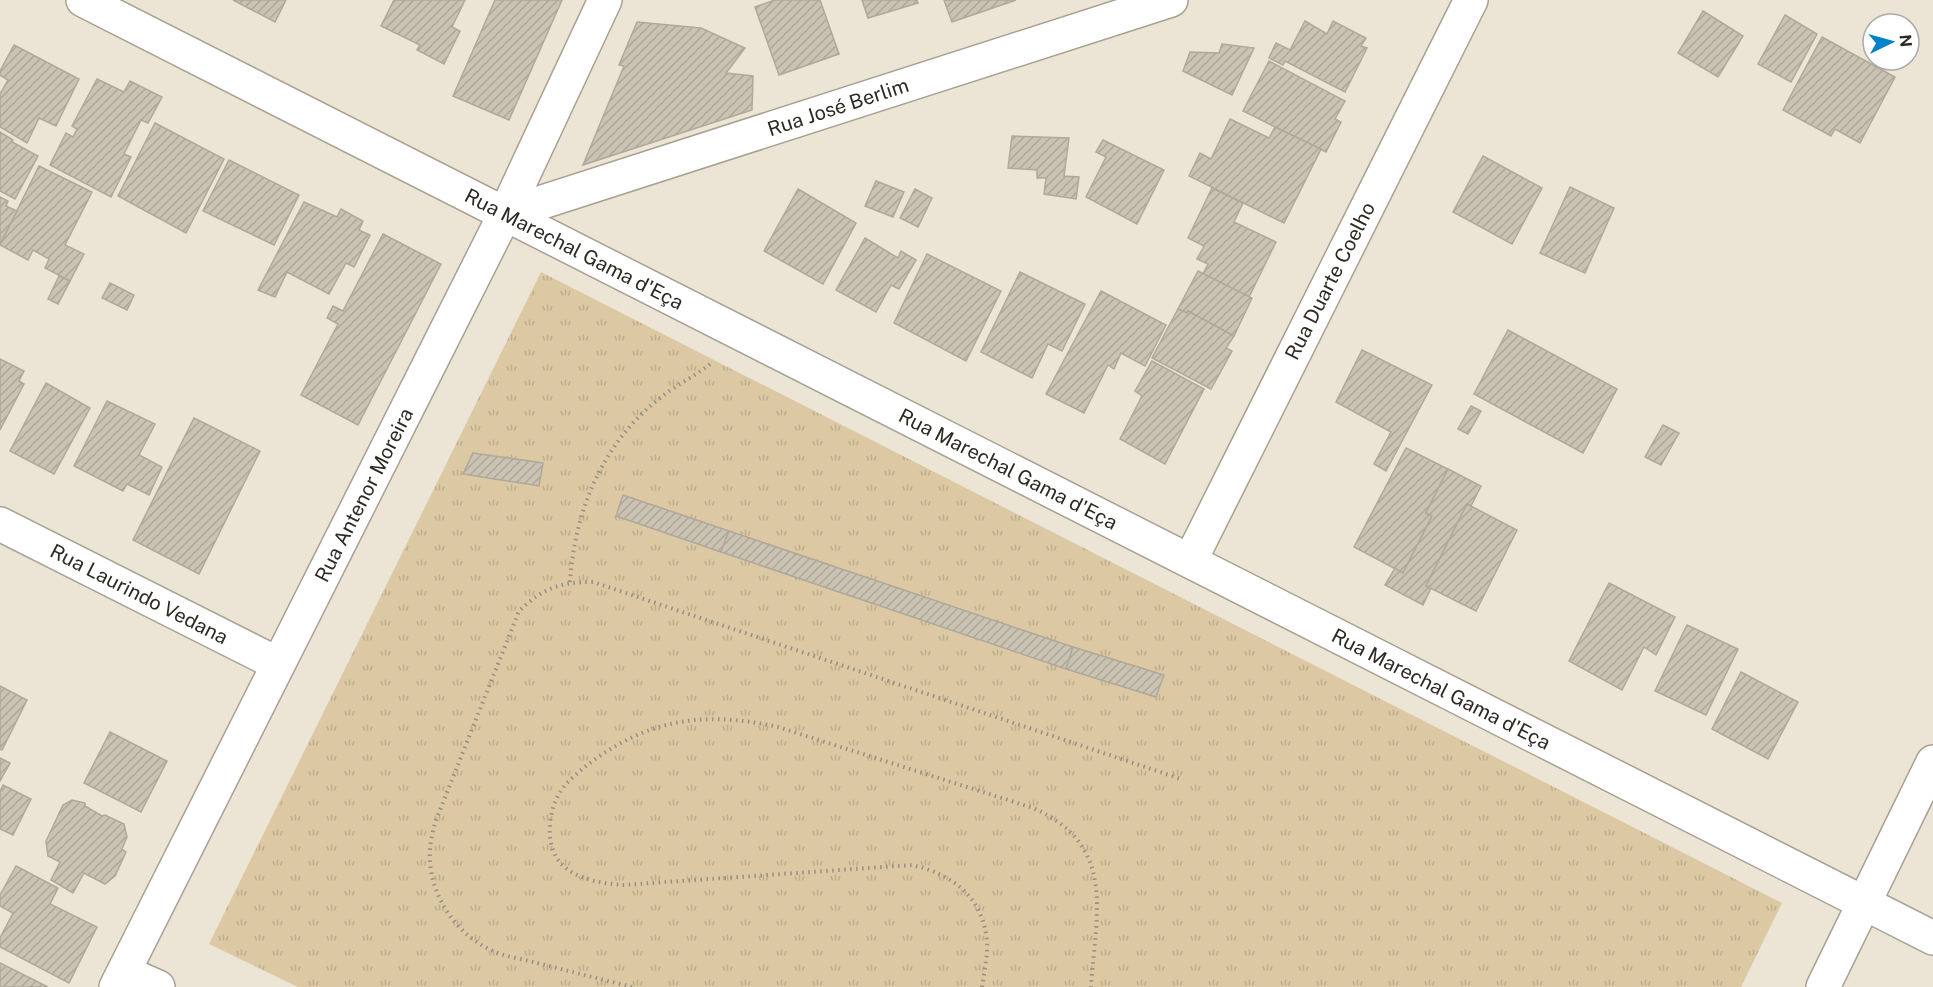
<svg xmlns="http://www.w3.org/2000/svg" width="1933" height="987" viewBox="0 0 1933 987" font-family="'Public Sans',sans-serif">
	<style>
		.grass { fill: url(#grass-tufts) }
		.building { fill: url(#building-hatch); stroke: #b0a899; stroke-width: 1.5 }
		.lines { fill: none; stroke-linecap: round; stroke-linejoin: round }
		.minor-casing { stroke: #a8a091; stroke-width: 36 }
		.path { stroke: #958f84; stroke-width: 4; stroke-dasharray: 1.5 4.5; stroke-linecap: butt }
		.minor { stroke: #fff; stroke-width: 33 }
		.labels { text-anchor: middle; dominant-baseline: central; stroke-width: 4.5; stroke-linejoin: round; paint-order: stroke }
		.street-label { font-size: 20px; fill: #2d2a24; stroke: #fff }
	</style>
	<defs>
		<pattern id="grass-tufts" width="24" height="20" patternUnits="userSpaceOnUse" patternTransform="scale(1.5)"><rect width="24" height="20" fill="#dcc9a4"/><path d="M3 7l-1-3M5 7V3M7 7l1-3M15 17l-1-3M17 17v-4M19 17l1-3" fill="none" stroke="#bdad8d"/></pattern>
		<pattern id="building-hatch" width="6" height="6" patternUnits="userSpaceOnUse" patternTransform="scale(1.5)"><rect width="6" height="6" fill="#cac2b3"/><path d="M-1 1l2-2M0 6l6-6M5 7l2-2" fill="none" stroke="#aea79a"/></pattern>
	</defs>
	<rect width="100%" height="100%" fill="#ece4d5"/>
	<polygon class="grass" points="541,272 1782,903 1741,987 298,987 209,944"/>
	<g class="building">
		<polygon points="233,0 286,0 275,22"/>
		<polygon points="394,0 465,0 452,27 460,31 444,64 417,50 420,45 381,26"/>
		<polygon points="495,0 562,0 509,120 453,96"/>
		<polygon points="775,0 820,0 839,54 779,75 755,7"/>
		<polygon points="862,0 917,0 918,3 868,18"/>
		<polygon points="944,0 1016,0 952,22"/>
		<polygon points="1703,11 1743,36 1718,77 1678,53"/>
		<polygon points="1785,15 1817,34 1791,82 1758,64"/>
		<polygon points="1305,21 1327,34 1333,21 1366,38 1361,46 1367,48 1345,92 1285,61 1283,65 1269,58 1276,43 1290,50"/>
		<polygon points="637,22 701,28 745,48 726,73 753,76 752,110 583,165 624,66 619,65"/>
		<polygon points="1822,37 1895,77 1860,143 1835,129 1831,136 1783,110"/>
		<polygon points="1222,44 1254,48 1232,95 1183,71 1190,52 1219,53"/>
		<polygon points="14,45 79,79 56,126 39,118 27,143 0,127 0,94 8,80 0,75 0,71"/>
		<polygon points="1269,61 1345,101 1335,119 1341,122 1326,152 1243,111"/>
		<polygon points="97,79 124,92 130,81 162,97 148,123 141,120 124,154 131,157 111,197 50,165 66,133 73,137 77,129 72,126"/>
		<polygon points="1230,119 1269,138 1275,127 1321,149 1284,223 1189,176 1200,153 1211,159"/>
		<polygon points="155,123 224,159 186,233 118,196"/>
		<polygon points="0,132 13,140 12,142 38,156 15,199 0,191"/>
		<polygon points="1012,136 1069,138 1064,176 1079,177 1076,199 1044,194 1046,178 1037,178 1037,170 1008,168"/>
		<polygon points="1103,140 1164,170 1137,224 1086,197 1106,157 1096,152"/>
		<polygon points="1483,156 1542,188 1512,244 1453,212"/>
		<polygon points="229,160 299,195 274,245 203,211"/>
		<polygon points="39,166 92,192 65,245 84,254 70,281 45,268 49,259 33,250 28,260 0,245"/>
		<polygon points="876,181 904,192 893,217 865,206"/>
		<polygon points="1570,187 1614,208 1585,273 1540,253"/>
		<polygon points="1212,188 1243,203 1234,222 1276,242 1249,297 1203,274 1208,264 1197,259 1204,246 1188,238"/>
		<polygon points="798,189 856,223 823,284 764,251"/>
		<polygon points="915,189 932,198 918,227 900,218"/>
		<polygon points="0,197 8,201 6,206 17,211 0,244"/>
		<polygon points="304,202 337,217 341,209 363,221 359,230 370,235 354,267 346,263 329,294 287,272 275,297 258,290"/>
		<polygon points="383,234 441,264 358,425 301,395 338,324 327,318 333,306 343,311"/>
		<polygon points="865,238 898,258 901,251 916,260 899,289 891,285 876,312 836,290"/>
		<polygon points="927,254 1001,291 966,361 894,323"/>
		<polygon points="1198,271 1252,298 1234,336 1188,311 1187,313 1178,309"/>
		<polygon points="1020,272 1085,304 1062,351 1048,344 1032,378 981,352"/>
		<polygon points="59,276 70,281 58,304 48,299"/>
		<polygon points="110,283 134,295 127,310 102,298"/>
		<polygon points="1101,291 1166,325 1145,366 1121,353 1114,369 1108,365 1084,413 1046,394"/>
		<polygon points="1178,309 1187,313 1188,311 1234,336 1226,348 1232,351 1211,389 1152,358"/>
		<polygon points="1508,330 1617,389 1583,453 1474,394"/>
		<polygon points="1362,350 1432,385 1386,471 1374,464 1391,432 1336,402"/>
		<polygon points="0,359 24,371 19,381 24,384 0,430"/>
		<polygon points="1152,361 1204,389 1165,464 1120,439 1142,396 1135,391"/>
		<polygon points="46,383 90,408 54,474 10,451"/>
		<polygon points="107,401 155,424 139,455 162,467 149,495 127,484 123,491 74,466"/>
		<polygon points="1471,406 1481,411 1468,434 1458,429"/>
		<polygon points="194,418 260,451 199,574 133,540"/>
		<polygon points="1663,425 1679,433 1661,465 1645,457"/>
		<polygon points="1406,448 1448,469 1426,513 1432,516 1403,573 1354,547"/>
		<polygon points="473,453 543,463 539,486 463,474"/>
		<polygon points="1448,469 1481,486 1471,506 1467,504 1426,586 1431,588 1423,605 1385,585 1395,568 1403,573 1432,516 1426,513"/>
		<polygon points="623,495 729,531 721,552 616,516"/>
		<polygon points="1467,504 1517,530 1476,611 1426,586"/>
		<polygon points="729,531 1073,647 1066,669 721,552"/>
		<polygon points="1609,583 1675,617 1656,655 1644,647 1622,690 1569,661"/>
		<polygon points="1687,625 1738,649 1706,715 1655,691"/>
		<polygon points="1073,647 1164,675 1156,697 1066,669"/>
		<polygon points="1741,672 1798,702 1768,759 1712,729"/>
		<polygon points="0,686 27,700 2,750 0,749"/>
		<polygon points="110,732 167,761 141,812 84,783"/>
		<polygon points="0,758 10,763 0,781"/>
		<polygon points="3,785 31,799 13,835 0,829 0,792"/>
		<polygon points="72,800 85,803 85,806 102,816 105,815 124,824 127,837 122,849 126,852 115,876 105,884 84,873 73,893 51,880 60,862 48,856 46,841 63,805"/>
		<polygon points="16,866 58,888 50,904 97,927 69,983 0,947 0,938 13,913 0,906 0,895"/>
		<polygon points="0,963 48,987 0,987"/>
	</g>
	<g class="lines">
		<g class="minor-casing">
			<g id="minor">
				<polyline points="83,0 1933,938"/>
				<polyline points="505,214 1171,0"/>
				<polyline points="0,524 278,664"/>
				<polyline points="1190,561 1471,0"/>
				<polyline points="124,972 158,987"/>
				<polyline points="116,987 505,214 605,0"/>
				<polyline points="1823,987 1933,762"/>
			</g>
		</g>
		<g class="path">
			<path d="M 570,582 C 575,507 605,437 668,392 C 682,382 697,375 710,364"/>
			<path d="M 632,987 C 600,979 569,971 537,963 C 523,959 506,957 493,951 C 458,936 432,899 430,861 C 429,847 432,833 436,820 L 519,611 C 543,588 560,582 593,582 L 1181,779"/>
			<path d="M 982,987 C 984,972 988,955 987,940 C 982,896 952,874 912,865 L 623,885 C 584,882 546,872 550,824 C 551,809 557,794 567,783 C 591,759 624,738 656,728 C 696,715 737,718 778,727 L 1033,808 C 1117,845 1096,912 1091,987"/>
		</g>
		<use href="#minor" class="minor"/>
	</g>
	<g class="labels">
		<g class="street-label">
			<text transform="translate(838 107) rotate(-18)">Rua José Berlim</text>
			<text transform="translate(574 249) rotate(27)">Rua Marechal Gama d'Eça</text>
			<text transform="translate(1330 281) rotate(-63)">Rua Duarte Coelho</text>
			<text transform="translate(1008 469) rotate(27)">Rua Marechal Gama d'Eça</text>
			<text transform="translate(364 495) rotate(-63)">Rua Antenor Moreira</text>
			<text transform="translate(139 594) rotate(27)">Rua Laurindo Vedana</text>
			<text transform="translate(1441 689) rotate(27)">Rua Marechal Gama d'Eça</text>
		</g>
	</g>
	<g transform="translate(1891 42) rotate(85)"><circle r="28" fill="#ffffff" stroke="#abaaa7" stroke-width="1.5"/>
	<path d="M0-4.5L10 22L0 15L-10 22Z" fill="#0082ca"/>
	<text y="-9" font-size="16" font-weight="bold" text-anchor="middle" fill="#2d2a24">N</text>
	</g>
</svg>
